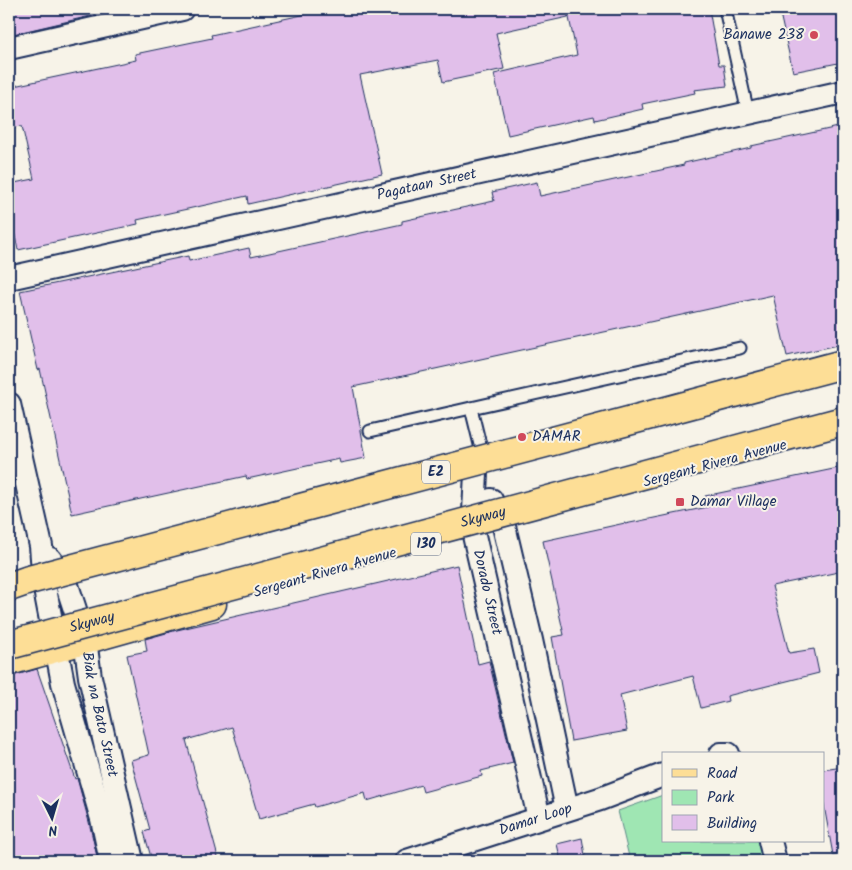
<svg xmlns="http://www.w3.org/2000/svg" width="852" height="870" viewBox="0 0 852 870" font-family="Kalam,sans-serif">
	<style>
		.green { fill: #9fe6b3; stroke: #5d8a88 }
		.building { fill: #e1bfea; stroke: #1b2f5e }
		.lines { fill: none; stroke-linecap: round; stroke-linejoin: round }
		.service-casing { stroke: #1b2f5e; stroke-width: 15 }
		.minor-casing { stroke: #1b2f5e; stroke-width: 26 }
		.primary-casing { stroke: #1b2f5e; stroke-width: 31 }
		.motorway-casing { stroke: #1b2f5e; stroke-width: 31 }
		.service { stroke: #f7f3e8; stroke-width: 11 }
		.minor { stroke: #f7f3e8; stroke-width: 22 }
		.primary { stroke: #fdde96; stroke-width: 28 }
		.motorway { stroke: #fdde96; stroke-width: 28 }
		.motorway-bridge-casing { stroke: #1b2f5e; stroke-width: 31; stroke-linecap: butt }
		.motorway-bridge { stroke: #fdde96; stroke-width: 28 }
		.poi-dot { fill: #d1495b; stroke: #f7f3e8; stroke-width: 2 }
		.labels { text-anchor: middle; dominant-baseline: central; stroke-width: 4; stroke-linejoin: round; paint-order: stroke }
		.shield { fill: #f7f3e8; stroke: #5d6a87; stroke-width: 1 }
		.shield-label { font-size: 14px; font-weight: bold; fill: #1b2f5e }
		.poi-label { font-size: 15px; fill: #1b2f5e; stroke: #f7f3e8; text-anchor: start }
		.street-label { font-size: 15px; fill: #1b2f5e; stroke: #f7f3e8 }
	</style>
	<rect width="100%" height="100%" fill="#f7f3e8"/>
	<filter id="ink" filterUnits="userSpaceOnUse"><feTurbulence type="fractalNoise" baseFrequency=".02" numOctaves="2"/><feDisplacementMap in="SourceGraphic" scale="10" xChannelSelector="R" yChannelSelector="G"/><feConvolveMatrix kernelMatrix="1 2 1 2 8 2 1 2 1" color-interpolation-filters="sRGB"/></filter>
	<g filter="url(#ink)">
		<polygon class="green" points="663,795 663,841 771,841 776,861 630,861 618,811"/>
		<g class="building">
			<polygon points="9,9 98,9 99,14 9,35"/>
			<polygon points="329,9 709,9 719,65 724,65 727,86 694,90 695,93 642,104 643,109 595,120 594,116 508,135 494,74 577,55 568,13 568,17 496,33 504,69 443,82 438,60 360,75 382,174 248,204 247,196 137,220 138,224 18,250 9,208 9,184 34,179 22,126 9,128 9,87 136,60 135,54 212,38 211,35"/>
			<polygon points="779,9 843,9 843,62 793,72"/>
			<polygon points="843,126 843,344 787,356 773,295 353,387 366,458 340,463 339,459 247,479 246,476 72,514 40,369 38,370 20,291 188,256 189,261 249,248 251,257 402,224 402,221 494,201 492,192 537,182 540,196 684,165 684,163 751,148 751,146"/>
			<polygon points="843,467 843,571 772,586 789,653 814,649 819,673 727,696 728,701 701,708 693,676 620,695 627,731 571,741 552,637 564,635 543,541 625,523 625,524 708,507 705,496"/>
			<polygon points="457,565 478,664 489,661 513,763 481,771 482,776 423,792 421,785 367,801 365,793 315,807 314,804 259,819 232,727 186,740 219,861 152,861 144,832 150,830 131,760 149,755 127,655 147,651 145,639 177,630"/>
			<polygon points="37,669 75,779 77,778 89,822 98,861 9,861 9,677"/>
			<polygon points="843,767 843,854 833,855 823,800 823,770"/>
			<polygon points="582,838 586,861 561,861 557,844"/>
		</g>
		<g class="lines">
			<g class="service-casing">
				<g id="service">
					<polyline points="725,9 748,113"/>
					<polyline points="370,431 471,408"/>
					<polyline points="484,461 471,408 740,348"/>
				</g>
			</g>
			<g class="minor-casing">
				<g id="minor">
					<polyline points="9,48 182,9"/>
					<path id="s1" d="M 9,278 L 843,92"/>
					<polyline points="9,404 41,546 44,584 63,683 102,819 111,861"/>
					<path id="s2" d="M 476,473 L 473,531 L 539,818"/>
					<polyline points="491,500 503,522 531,640 567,809"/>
					<path id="s3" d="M 50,559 L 65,579 L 85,640 L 90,677 L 132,861"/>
					<polyline points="721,754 728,754"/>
					<polyline points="770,841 775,861"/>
					<path id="s4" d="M 407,861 L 600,799 L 663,775"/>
				</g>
			</g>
			<g class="primary-casing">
				<polyline id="primary" points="9,661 212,604"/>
			</g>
			<g class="motorway-casing">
				<polyline id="motorway" points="9,587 29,580"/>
			</g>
			<use href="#service" class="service"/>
			<use href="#minor" class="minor"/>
			<use href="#primary" class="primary"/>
			<use href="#motorway" class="motorway"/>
			<g class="motorway-bridge-casing">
				<g id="motorway-bridge">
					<polyline points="29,580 843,364"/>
					<path id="s5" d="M 9,645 L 843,421"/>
				</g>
			</g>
			<use href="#motorway-bridge" class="motorway-bridge"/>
		</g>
	</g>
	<g class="poi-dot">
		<circle cx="814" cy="35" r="5"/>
		<circle cx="522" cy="437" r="5"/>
		<rect x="675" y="497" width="10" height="10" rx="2.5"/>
	</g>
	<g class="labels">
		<g class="shield">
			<rect x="422" y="460.5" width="28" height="23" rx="4"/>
			<rect x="411" y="532.5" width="30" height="23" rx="4"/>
		</g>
		<g class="shield-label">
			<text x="436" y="472">E2</text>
			<text x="426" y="544">130</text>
		</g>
		<g class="poi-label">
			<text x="804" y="35" text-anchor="end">Banawe 238</text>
			<text x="532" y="437">DAMAR</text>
			<text x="690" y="502">Damar Village</text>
		</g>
		<g class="street-label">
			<text stroke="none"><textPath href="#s1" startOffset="428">Pagataan Street</textPath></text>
			<text transform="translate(715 464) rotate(-15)">Sergeant Rivera Avenue</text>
			<text stroke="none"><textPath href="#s5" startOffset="491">Skyway</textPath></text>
			<text transform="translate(325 573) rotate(-16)">Sergeant Rivera Avenue</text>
			<text stroke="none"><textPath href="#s2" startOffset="121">Dorado Street</textPath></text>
			<text stroke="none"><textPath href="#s5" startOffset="86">Skyway</textPath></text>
			<text stroke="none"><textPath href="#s3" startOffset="165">Biak na Bato Street</textPath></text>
			<text stroke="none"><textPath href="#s4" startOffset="135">Damar Loop</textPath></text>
		</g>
	</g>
	<rect width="852" height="870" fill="none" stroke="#f7f3e8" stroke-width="30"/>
	<rect x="15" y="15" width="822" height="840" fill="none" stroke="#1b2f5e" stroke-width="2" filter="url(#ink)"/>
	<rect x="662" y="752" width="162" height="90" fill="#f7f3e8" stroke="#9fa5b1"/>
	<rect x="672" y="769" width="25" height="8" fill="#fdde96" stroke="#9fa5b1"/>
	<text x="707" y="778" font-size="15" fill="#1b2f5e">Road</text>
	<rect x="672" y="790" width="25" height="15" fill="#9fe6b3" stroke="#9fa5b1"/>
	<text x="707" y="802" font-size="15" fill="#1b2f5e">Park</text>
	<rect x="672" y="815" width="25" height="15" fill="#e1bfea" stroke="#9fa5b1"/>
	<text x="707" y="828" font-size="15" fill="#1b2f5e">Building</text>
	<g transform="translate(52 818) rotate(175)" stroke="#f7f3e8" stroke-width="4" paint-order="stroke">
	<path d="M0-4L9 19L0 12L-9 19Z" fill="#1b2f5e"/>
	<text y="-8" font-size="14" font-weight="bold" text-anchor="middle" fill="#1b2f5e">N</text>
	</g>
</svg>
